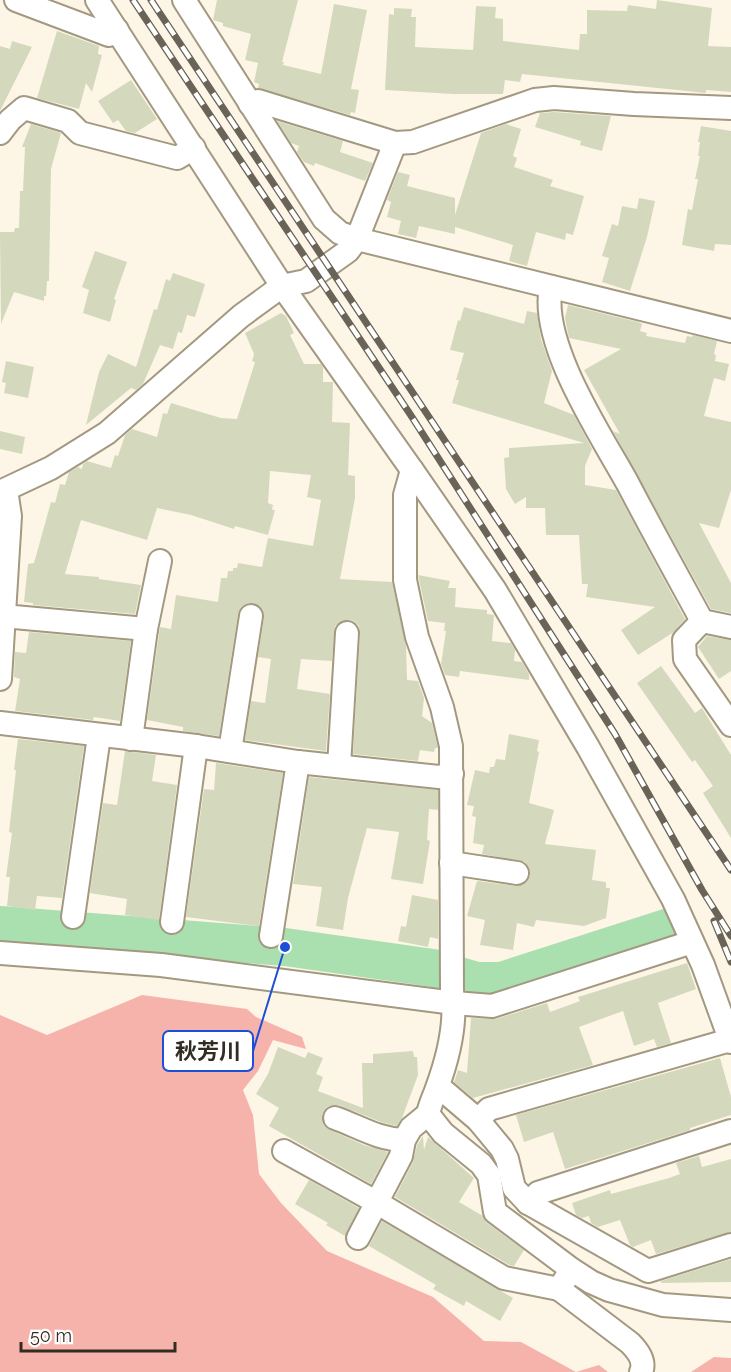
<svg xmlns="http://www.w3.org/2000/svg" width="731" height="1372" viewBox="0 0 731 1372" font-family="Raleway,'Noto Sans JP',sans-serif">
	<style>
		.green { fill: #f5b3ac }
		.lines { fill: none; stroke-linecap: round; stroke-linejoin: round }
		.river { stroke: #aadfb0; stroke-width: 38 }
		.building { fill: #d4d9be }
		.street-casing { stroke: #a39880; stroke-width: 26 }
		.street { stroke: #fff; stroke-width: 22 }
		.rail-casing { stroke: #696358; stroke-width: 7 }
		.rail { stroke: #fff; stroke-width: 4.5; stroke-dasharray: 14; stroke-linecap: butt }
		.leader { fill: none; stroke: #1d4ed8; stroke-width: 2 }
		.callout-dot { fill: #1d4ed8; stroke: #fff; stroke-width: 2 }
		.callout { fill: #fff; stroke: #1d4ed8; stroke-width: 2 }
		.callout-label { font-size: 22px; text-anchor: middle; font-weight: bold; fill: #322d23 }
	</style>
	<rect width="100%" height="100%" fill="#fdf6e6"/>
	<g class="green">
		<polygon points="142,995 247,1009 256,1017 302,1037 306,1049 273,1040 258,1071 243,1090 253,1115 259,1174 281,1203 327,1251 433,1297 484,1341 521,1342 576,1372 599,1365 608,1372 0,1372 0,1015 47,1035"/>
		<polygon points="714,1357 731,1358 731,1372 691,1372"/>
	</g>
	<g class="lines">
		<polyline class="river" points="0,925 285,947 433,968 476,981 501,981 669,927"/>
	</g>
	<g class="building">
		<polygon points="217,0 298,0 282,62 284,62 283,65 321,74 334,4 367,10 351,89 359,90 355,113 351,112 350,115 258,88 259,84 254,82 258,63 245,60 251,34 223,26 223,23 213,20"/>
		<polygon points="657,0 712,8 708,46 731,47 731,92 706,90 706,93 522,74 520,82 505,80 503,94 453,94 385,90 389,14 394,15 394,8 412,9 411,17 416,17 415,47 473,50 476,6 496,7 495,18 503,19 503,41 579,50 580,34 587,34 587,10 627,11 628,5 656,9"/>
		<polygon points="57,31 99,46 98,54 102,55 92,92 86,83 79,109 37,98"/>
		<polygon points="12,41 32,47 0,111 0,46 10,49"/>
		<polygon points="131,80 157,119 135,133 126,131 118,120 113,123 98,101"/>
		<polygon points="554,112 611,116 602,151 580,145 581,141 535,127 540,113"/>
		<polygon points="277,121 343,141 340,152 373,163 365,181 315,163 314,166 304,162 297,152 299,146 291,143"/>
		<polygon points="31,124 61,133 51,169 49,281 47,281 46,296 44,296 44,301 14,292 1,324 0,232 14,232 15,228 19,228 20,191 23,191 25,147 22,147"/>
		<polygon points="506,124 521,129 513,156 517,158 514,167 553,180 550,186 584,196 573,235 566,233 565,240 536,232 527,266 509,261 513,245 455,227 455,234 419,226 416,238 398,234 401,221 387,217 391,202 387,200 398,172 410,175 407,186 455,198 455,215 481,133"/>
		<polygon points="701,126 731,131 731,245 715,244 714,251 682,245 688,209 692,210 698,179 695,179 700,156 698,156 700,142 698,142"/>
		<polygon points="639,198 655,201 647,237 630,291 602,282 609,258 602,256 612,224 618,226 622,206 637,209"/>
		<polygon points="95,251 127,262 114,299 116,300 110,322 83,313 89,290 82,287"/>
		<polygon points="173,273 205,284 195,317 187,315 182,333 178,332 173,349 160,345 143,384 136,390 131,388 86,425 99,372 108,354 136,367 154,309 157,310 166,279 170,281"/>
		<polygon points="568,305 638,322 642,324 640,331 647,333 646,336 685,343 687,336 692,337 693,335 717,341 714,354 716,355 715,361 729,364 725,381 714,378 704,416 731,422 731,490 719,528 699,523 731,583 731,613 711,609 613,431 620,434 584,370 621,349 569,338 565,318"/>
		<polygon points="464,307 524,324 527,311 537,313 541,339 552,371 544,403 574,415 592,449 585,466 585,485 616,490 685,619 674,632 638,655 621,630 655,607 586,597 588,584 582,584 579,535 546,535 545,508 526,508 526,497 515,504 506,489 504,458 509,457 509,448 584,443 452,403 459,380 456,380 464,353 450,350 458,320 460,321"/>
		<polygon points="281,313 286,316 294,333 290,335 304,364 321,364 323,367 323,382 333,382 332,422 350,423 348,475 355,476 355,498 340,579 392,582 406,645 407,680 418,681 424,698 422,716 432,723 438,748 435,748 434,752 420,750 418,761 353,754 360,634 359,626 354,621 348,620 342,621 335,626 332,661 301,659 297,689 330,694 326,751 245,740 251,701 265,703 271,659 258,657 264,617 263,611 260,606 252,603 246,604 241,607 238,614 219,736 183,731 183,727 147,720 160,627 171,629 176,595 218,602 221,578 227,578 228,571 233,571 233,568 237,568 238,563 262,567 268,538 313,546 321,500 307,497 311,475 270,471 268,503 273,505 272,510 275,510 268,535 235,526 234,529 191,515 157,508 147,540 81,520 65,574 99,577 99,579 141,585 135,614 33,605 33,603 24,602 28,564 34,563 51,502 55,503 60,484 65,485 69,472 78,467 82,469 83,464 87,461 111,468 115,455 118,456 125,435 132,429 157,437 163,413 167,414 171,403 221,418 237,419 255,362 252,361 254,354 245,333"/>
		<polygon points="6,361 34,367 28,398 4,393 6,383 2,382"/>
		<polygon points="0,431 25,437 22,454 0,449"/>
		<polygon points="418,575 450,581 448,588 456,588 455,607 487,610 487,614 494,615 492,641 511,643 515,650 514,661 522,662 529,674 529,680 460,671 459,677 445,675 441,664 446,631 444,631 445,623 428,621"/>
		<polygon points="29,632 131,641 120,721 94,717 93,720 15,711 20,679 14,677 15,652 26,653"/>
		<polygon points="707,636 731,640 731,671 719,679 698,647"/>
		<polygon points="661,666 695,713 702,708 731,755 731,838 703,793 713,786 695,760 692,762 637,683"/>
		<polygon points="509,734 539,740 537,751 539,752 529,803 554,810 545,844 596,850 592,880 606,882 606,888 610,888 606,918 584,926 536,920 534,927 517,923 513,950 480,945 485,920 467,916 477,881 516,886 522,885 527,882 530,876 529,868 525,862 482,854 484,845 473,843 476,817 472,816 474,806 467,805 475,770 489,773 490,767 494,767 496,759 505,760"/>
		<polygon points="18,739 84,746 62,898 37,896 35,910 7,906 10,877 6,877 12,833 9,832 16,770 14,770"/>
		<polygon points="125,751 156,755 152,781 177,785 159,920 125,915 127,899 90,893 103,803 117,805"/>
		<polygon points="216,763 283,773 259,926 186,917 204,789 214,790"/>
		<polygon points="309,777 438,790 438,810 429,809 427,840 430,841 423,884 391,879 399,832 367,828 348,898 343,930 316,926 322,887 293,884"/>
		<polygon points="412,895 438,900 438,939 430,937 428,947 398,941 401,926 406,927"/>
		<polygon points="687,963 696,989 658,1003 671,1043 657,1047 654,1039 634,1046 623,1011 579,1027 593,1065 473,1098 454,1082 458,1070 467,1073 471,1018 496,1019 547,1003 550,1012 580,1001 578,997"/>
		<polygon points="278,1047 305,1058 308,1052 323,1058 316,1074 323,1077 318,1091 363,1108 362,1063 373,1063 373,1054 413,1051 414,1057 417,1057 418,1075 402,1118 397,1126 381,1122 339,1105 333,1105 327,1107 322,1114 322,1119 324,1126 330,1130 364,1145 388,1152 371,1184 269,1126 279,1108 256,1094 268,1074"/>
		<polygon points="720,1058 731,1097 731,1115 690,1128 690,1130 565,1169 553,1132 524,1142 516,1115"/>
		<polygon points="423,1136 424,1150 428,1137 474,1178 459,1202 483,1216 487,1223 524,1250 514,1266 509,1265 395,1197 413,1162 417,1145"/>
		<polygon points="699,1156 702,1167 731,1159 731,1232 656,1254 651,1240 633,1247 630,1245 620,1220 598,1227 591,1223 589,1216 582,1218 576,1215 572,1203 610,1190 611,1194 669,1178 680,1174 676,1163"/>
		<polygon points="309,1180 359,1208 345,1236 326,1225 328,1223 295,1204"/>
		<polygon points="382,1221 513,1298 500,1321 466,1301 464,1306 433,1289 436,1285 369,1246"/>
		<polygon points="731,1259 731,1282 661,1283 661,1281"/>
	</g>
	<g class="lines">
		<g class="street-casing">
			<g id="street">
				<polyline points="16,0 109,35 117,30"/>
				<path d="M 97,0 L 282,286 L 412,470 L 405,495 L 405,580 L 417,637 L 442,707 L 451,746 L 452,991 C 457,1022 448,1058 437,1088 C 434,1097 430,1104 428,1114 L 443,1133 L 481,1164 L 489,1175 L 495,1212 L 571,1269 L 591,1282 L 609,1290 L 663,1305 L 731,1310"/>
				<polyline points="184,0 324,219 340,233 357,239 731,331"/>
				<polyline points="250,104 258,101 395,143 413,142 535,100 554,98 634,104 731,108"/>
				<polyline points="0,133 10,120 24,108 68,121 80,133 177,158 194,148"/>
				<path d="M 551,287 C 539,343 601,435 628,484 C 652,530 677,575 702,621 L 731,627"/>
				<polyline points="412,470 495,590 588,747 673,899 703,965 731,1042"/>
				<polyline points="0,492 51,468 107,433 241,316 282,286 306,281 348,251 357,239 395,143"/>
				<polyline points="3,616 146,629"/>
				<polyline points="702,621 684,640 685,659 731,725"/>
				<polyline points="0,679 10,516 6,490"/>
				<polyline points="0,723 196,746 298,762 439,777 452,774"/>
				<polyline points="131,739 146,629 160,561"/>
				<polyline points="230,751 251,616"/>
				<polyline points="339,766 347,633"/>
				<polyline points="451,863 517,873"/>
				<polyline points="73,917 99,736"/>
				<polyline points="172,922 196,746"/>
				<polyline points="271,936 298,762"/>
				<polyline points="0,953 161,965 454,1003 492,1006 692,942"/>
				<polyline points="437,1089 444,1091 478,1120 502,1149 507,1159 514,1188 528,1203 648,1271 731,1245"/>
				<path d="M 335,1118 C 360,1127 377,1139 404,1140"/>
				<polyline points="478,1120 489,1109 730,1040"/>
				<polyline points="284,1151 376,1202 504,1278 559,1289"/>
				<polyline points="528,1203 538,1193 731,1131"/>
				<polyline points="358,1238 401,1156 404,1140 411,1128 428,1114"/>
				<path d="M 566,1278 L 559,1289 L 630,1343 C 638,1351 646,1361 641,1372"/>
			</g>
		</g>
		<use href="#street" class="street"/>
		<g class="rail-casing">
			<g id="rail">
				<polyline points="133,0 410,414 615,734 702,890 731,936"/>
				<polyline points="151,0 731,870"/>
				<polyline points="714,921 731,962"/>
			</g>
		</g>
		<use href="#rail" class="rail"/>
	</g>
	<path class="leader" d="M285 947L253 1051"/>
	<circle class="callout-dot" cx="285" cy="947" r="6"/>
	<rect class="callout" x="163" y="1031" width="90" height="40" rx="6"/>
	<g class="callout-label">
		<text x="208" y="1059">秋芳川</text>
	</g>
	<path d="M21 1342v9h154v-9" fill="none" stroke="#322d23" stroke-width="3"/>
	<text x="30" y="1342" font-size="18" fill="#322d23" stroke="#ffffff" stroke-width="4.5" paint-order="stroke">50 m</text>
</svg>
